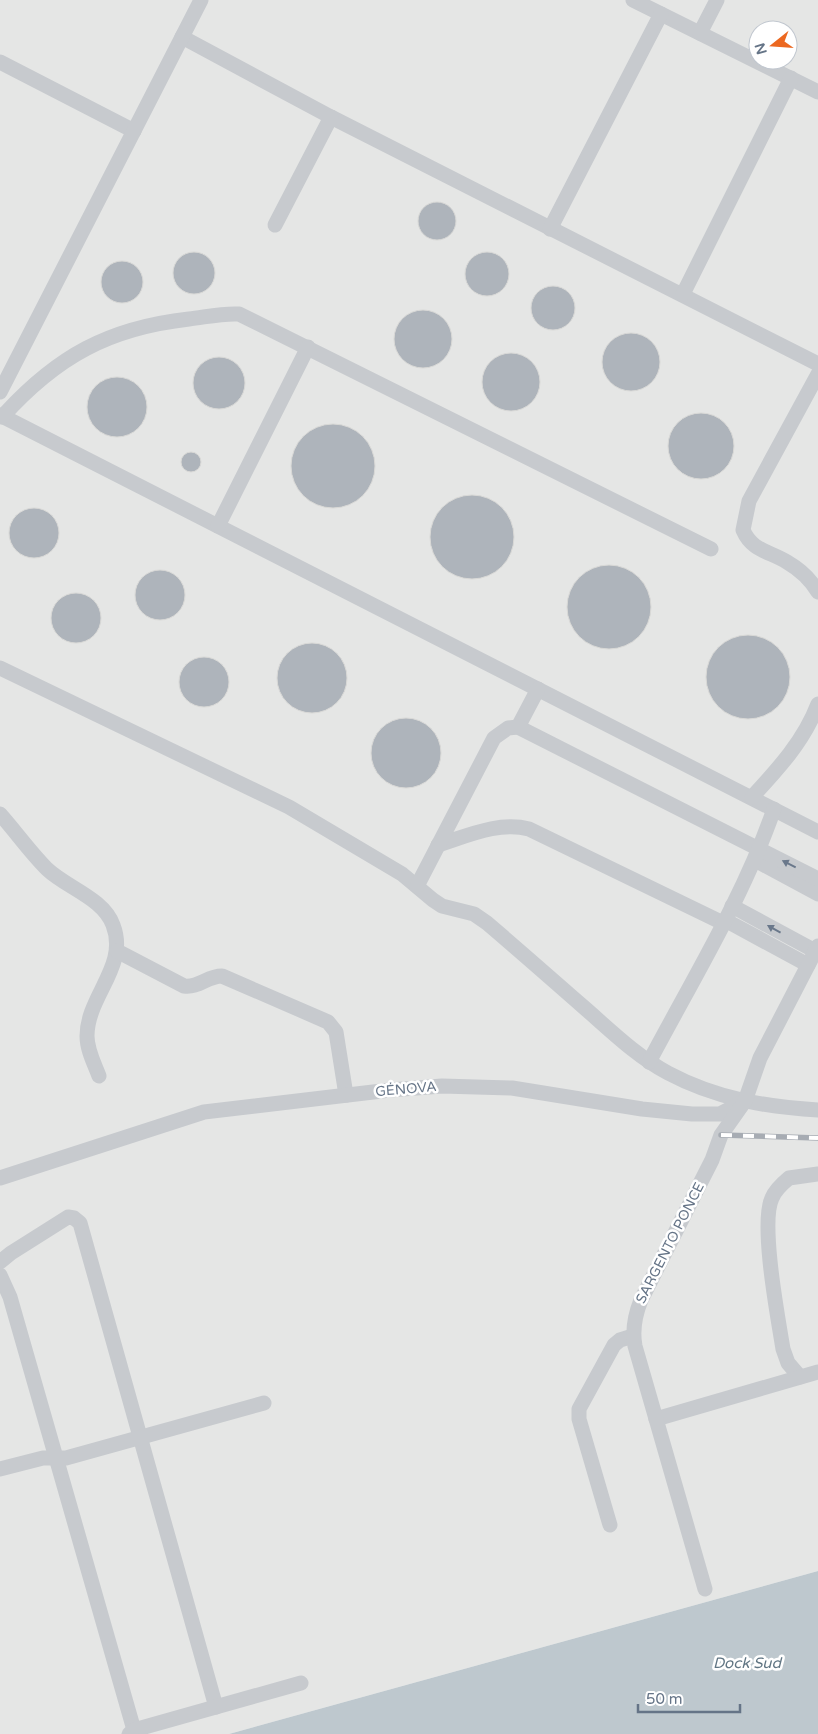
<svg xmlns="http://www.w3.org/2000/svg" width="818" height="1734" viewBox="0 0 818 1734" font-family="'Varela Round',sans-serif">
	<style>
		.built { fill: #e5e6e5; fill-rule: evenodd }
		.water { fill: #bec8ce }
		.building { fill: #aeb4bb; stroke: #d9d9d7 }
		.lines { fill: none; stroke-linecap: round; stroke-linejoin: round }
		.minor { stroke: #c7cace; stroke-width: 15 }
		.rail-casing { stroke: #a7acb3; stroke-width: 5.5 }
		.rail { stroke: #fff; stroke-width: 4; stroke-dasharray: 11; stroke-linecap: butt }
		.oneway { fill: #6a788b }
		.labels { text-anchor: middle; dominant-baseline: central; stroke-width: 5; stroke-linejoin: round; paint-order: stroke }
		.street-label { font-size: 14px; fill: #657487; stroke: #fff }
		.water-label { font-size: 15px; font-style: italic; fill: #607583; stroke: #fff }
	</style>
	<rect width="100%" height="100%" fill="#f7f7f4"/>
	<path class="built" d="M 0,0 L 818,0 L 818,1571 L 229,1734 L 0,1734 ZM 758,30 L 788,30 L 788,60 L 758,60 Z"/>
	<polygon class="water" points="818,1571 818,1734 229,1734"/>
	<g class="building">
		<circle cx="437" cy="221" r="19"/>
		<circle cx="194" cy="273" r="21"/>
		<circle cx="487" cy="274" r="22"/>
		<circle cx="122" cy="282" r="21"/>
		<circle cx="553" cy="308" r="22"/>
		<circle cx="423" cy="339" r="29"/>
		<circle cx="631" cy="362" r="29"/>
		<circle cx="511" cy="382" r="29"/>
		<circle cx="219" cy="383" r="26"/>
		<circle cx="117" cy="407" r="30"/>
		<circle cx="701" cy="446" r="33"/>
		<circle cx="333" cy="466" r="42"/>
		<circle cx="191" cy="462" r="10"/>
		<circle cx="472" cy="537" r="42"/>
		<circle cx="34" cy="533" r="25"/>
		<circle cx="609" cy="607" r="42"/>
		<circle cx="160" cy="595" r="25"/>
		<circle cx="76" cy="618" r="25"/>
		<circle cx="748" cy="677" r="42"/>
		<circle cx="312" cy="678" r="35"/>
		<circle cx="204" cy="682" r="25"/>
		<circle cx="406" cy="753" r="35"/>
	</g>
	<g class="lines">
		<g class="minor">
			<polyline points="633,0 818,92"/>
			<polyline points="700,33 717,0"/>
			<polyline points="182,37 331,117 818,364"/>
			<polyline points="0,62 134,131"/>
			<polyline points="275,225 331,117"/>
			<polyline points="550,229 661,14"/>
			<polyline points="683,294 791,78"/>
			<path d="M 818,374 L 749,501 L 743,530 C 752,551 769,551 787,562 C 799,569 811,580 818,592"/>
			<polyline points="0,392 201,0"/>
			<polyline points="0,415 818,832"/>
			<path d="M 2,417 C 57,356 109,328 189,319 C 206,317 222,313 239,314 L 711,549"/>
			<polyline points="218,526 308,347"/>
			<path d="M 0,668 L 289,807 L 402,874 L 433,900 L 442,906 L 474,914 L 487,923 C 521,952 554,981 587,1010 C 613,1033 638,1057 668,1073 C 715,1098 765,1107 818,1110"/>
			<polyline points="518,727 538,689"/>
			<path d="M 752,797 C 778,769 804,741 818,704"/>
			<path d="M 0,814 C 16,832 30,852 47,869 C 67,888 103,898 113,925 C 129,966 87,996 87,1036 C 87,1050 94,1063 99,1076"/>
			<path d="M 438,845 C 467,836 499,821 529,829 L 723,923"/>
			<polyline points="755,860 818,894"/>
			<polyline points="417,886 494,738 508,728 518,727 818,879"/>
			<polyline points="732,906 815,951"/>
			<polyline points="725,920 808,965"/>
			<path d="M 117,951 L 184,986 C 199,988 207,976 222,976 L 328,1022 L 336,1032 L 346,1095"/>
			<path d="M 649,1062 C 693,979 743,898 774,809"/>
			<polyline points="0,1178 204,1112 390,1090 442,1086 512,1088 642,1109 692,1114 720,1114 745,1101"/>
			<polyline points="0,1262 11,1253 68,1217 74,1218 80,1223 216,1707"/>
			<polyline points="0,1275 10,1297 134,1730"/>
			<path d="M 800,1377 L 788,1363 L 783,1349 C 778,1318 760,1223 772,1198 C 775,1190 783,1183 789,1178 L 818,1174"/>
			<polyline points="656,1419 818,1372"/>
			<polyline points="0,1469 43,1458 66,1458 264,1403"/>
			<polyline points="610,1525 579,1419 579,1409 614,1345 620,1340 633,1336"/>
			<path d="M 705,1589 L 635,1346 C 632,1330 635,1315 641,1300 L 712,1160 L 721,1135 L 745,1101 L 760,1058 L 818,946"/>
			<polyline points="129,1734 134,1730 301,1683"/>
		</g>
		<g class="rail-casing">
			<polyline id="rail" points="721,1135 818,1138"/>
		</g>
		<use href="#rail" class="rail"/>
	</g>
	<defs><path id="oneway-solid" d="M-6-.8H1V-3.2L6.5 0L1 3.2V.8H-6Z" transform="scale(1.25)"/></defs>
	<g class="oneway">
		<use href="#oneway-solid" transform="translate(789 864) rotate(-153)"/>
		<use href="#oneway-solid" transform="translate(774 929) rotate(-151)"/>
	</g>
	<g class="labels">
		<g class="street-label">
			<text transform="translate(406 1089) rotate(-5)">GÉNOVA</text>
			<text transform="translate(670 1243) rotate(-63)">SARGENTO PONCE</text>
		</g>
		<g class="water-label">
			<text x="747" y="1663">Dock Sud</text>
		</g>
	</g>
	<g transform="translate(773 45) rotate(253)"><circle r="24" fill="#ffffff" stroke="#c1c7cf"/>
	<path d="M0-4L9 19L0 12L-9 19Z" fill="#ec6820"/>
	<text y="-8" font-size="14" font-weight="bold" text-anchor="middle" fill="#657487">N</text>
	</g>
	<path d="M638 1704v8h102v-8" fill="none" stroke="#657487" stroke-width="2.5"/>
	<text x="646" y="1704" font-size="15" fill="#657487" stroke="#ffffff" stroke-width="4" paint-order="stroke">50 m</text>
</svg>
